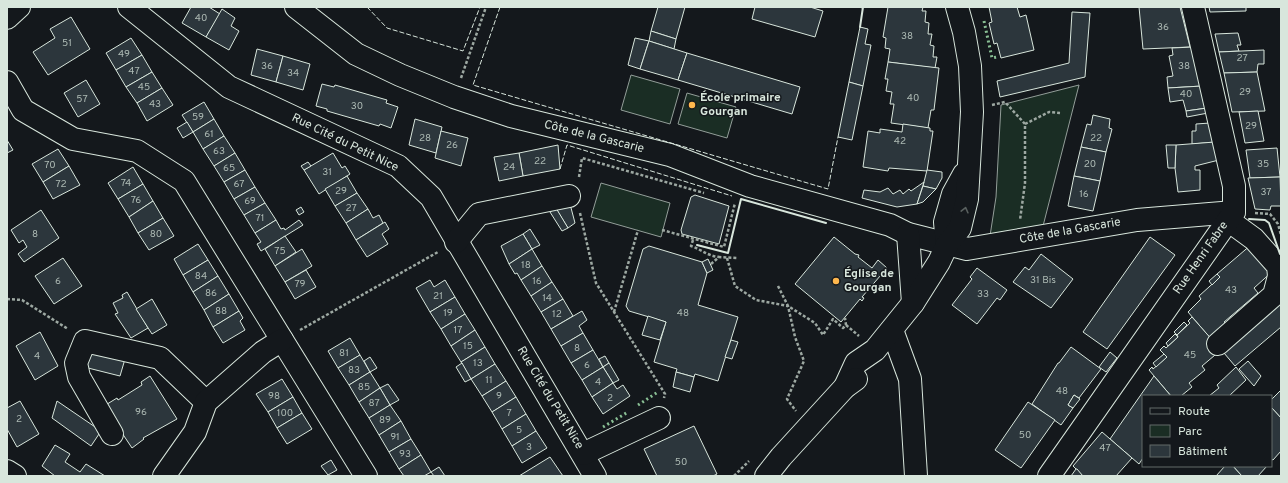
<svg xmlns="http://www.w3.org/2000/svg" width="1288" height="483" viewBox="0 0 1288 483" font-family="Overpass,sans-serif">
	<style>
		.green { fill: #1a2d24; stroke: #939e99 }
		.building { fill: #2c363c; stroke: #d8e6dc }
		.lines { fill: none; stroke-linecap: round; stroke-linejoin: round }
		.minor-casing { stroke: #d8e6dc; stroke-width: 24 }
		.path { stroke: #9da8a2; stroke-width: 2.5; stroke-dasharray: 3 2; stroke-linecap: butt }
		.minor { stroke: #14181c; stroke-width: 22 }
		.hedge { stroke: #8ac095; stroke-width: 3; stroke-dasharray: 2 3; stroke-linecap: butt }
		.fence { stroke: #d8e6dc; stroke-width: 1; stroke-dasharray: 5 2; stroke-linecap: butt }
		.wall { stroke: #d8e6dc; stroke-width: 2 }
		.oneway { stroke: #59605f }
		.poi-dot { fill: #ffb74d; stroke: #14181c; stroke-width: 1.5 }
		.labels { text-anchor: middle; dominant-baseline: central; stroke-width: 3; stroke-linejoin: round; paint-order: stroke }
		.number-label { font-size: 10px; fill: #adbab4 }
		.poi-label { font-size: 12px; font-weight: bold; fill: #d8e6dc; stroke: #14181c; text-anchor: start }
		.street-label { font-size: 12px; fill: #d8e6dc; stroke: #14181c }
	</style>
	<rect width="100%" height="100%" fill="#14181c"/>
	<g class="green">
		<polygon points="631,75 680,89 670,124 621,110"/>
		<polygon points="1079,85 1042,230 990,236 996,197 1001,105"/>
		<polygon points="687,93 736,107 727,138 678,124"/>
		<polygon points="601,183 670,203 661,237 591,217"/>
	</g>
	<g class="building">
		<polygon points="191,7 209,7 220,14 206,37 182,23"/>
		<polygon points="658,7 685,7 676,39 651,31"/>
		<polygon points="755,7 810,7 823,11 815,37 752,19"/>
		<polygon points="888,7 923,7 922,11 926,11 925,22 929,23 928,34 932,34 930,45 934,46 933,57 937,57 935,68 888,62 890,49 885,48 886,38 883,37"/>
		<polygon points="989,7 1017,7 1020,17 1026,15 1034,50 1001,58 997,43 994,44 989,23 992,22"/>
		<polygon points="1139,7 1180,7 1190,47 1143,49"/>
		<polygon points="1209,7 1246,7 1246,11 1210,12"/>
		<polygon points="222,9 235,18 231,26 239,31 229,50 206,37"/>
		<polygon points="1072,12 1090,13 1085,77 1000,97 997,81 1069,63"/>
		<polygon points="71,17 90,49 48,75 33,52 55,38 50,29"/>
		<polygon points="860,27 868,29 865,44 871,45 863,86 849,82"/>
		<polygon points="651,31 676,39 674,49 649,41"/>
		<polygon points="1238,33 1241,45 1237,45 1239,51 1219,52 1215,34"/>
		<polygon points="131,38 142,55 116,70 106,53"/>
		<polygon points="635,38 649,41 640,69 628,65"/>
		<polygon points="649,41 687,53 678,80 640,69"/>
		<polygon points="1193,47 1202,86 1168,88 1167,77 1173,76 1169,56 1173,55 1172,48"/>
		<polygon points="257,49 283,56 276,82 251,75"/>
		<polygon points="1264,50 1264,64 1258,64 1257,72 1224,73 1219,52"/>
		<polygon points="687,53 800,87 792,114 678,80"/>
		<polygon points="142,55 152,72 126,87 116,70"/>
		<polygon points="283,56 310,64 303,90 276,82"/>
		<polygon points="888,62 939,68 934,110 931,110 928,128 891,123 894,104 890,104 892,92 886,91 888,79 885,79"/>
		<polygon points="152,72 162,88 137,103 126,87"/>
		<polygon points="1257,72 1265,111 1232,112 1224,73"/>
		<polygon points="86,80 100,104 78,117 64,93"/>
		<polygon points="849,82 863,86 852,140 838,137"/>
		<polygon points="322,84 334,87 335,85 387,100 386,103 398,107 391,128 380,124 379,126 327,111 327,109 316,106"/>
		<polygon points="1202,86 1207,108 1186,111 1183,100 1170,102 1168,88"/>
		<polygon points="162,88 173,105 147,121 137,103"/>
		<polygon points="204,102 214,119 193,132 182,115"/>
		<polygon points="1207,108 1208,113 1187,117 1186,111"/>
		<polygon points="1258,111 1264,141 1245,143 1239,112"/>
		<polygon points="1093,115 1110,119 1109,128 1112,129 1106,152 1081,147 1087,124 1091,125"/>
		<polygon points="214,119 224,136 203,149 193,132"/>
		<polygon points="415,119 442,127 436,153 409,145"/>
		<polygon points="187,122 193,132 183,138 177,128"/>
		<polygon points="1210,123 1215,142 1192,144 1192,131 1196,131 1196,124"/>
		<polygon points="903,124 930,128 930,131 933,131 927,171 889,168 888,171 863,167 868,131 880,133 880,129 902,132"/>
		<polygon points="441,131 468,138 461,166 435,158"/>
		<polygon points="224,136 235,153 214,166 203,149"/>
		<polygon points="7,140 13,150 7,153"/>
		<polygon points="1215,142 1219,160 1195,166 1195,170 1200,170 1200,190 1178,192 1175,168 1176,145"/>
		<polygon points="558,145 560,169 523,176 519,153"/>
		<polygon points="1166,145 1176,145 1175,168 1168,168"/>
		<polygon points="1081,147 1106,152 1100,181 1074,176"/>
		<polygon points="1277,148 1280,177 1250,178 1246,150"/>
		<polygon points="58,149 69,166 43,182 32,164"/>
		<polygon points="235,153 245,170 224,182 214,166"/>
		<polygon points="333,153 342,168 345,166 350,174 319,194 304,170"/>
		<polygon points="519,153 523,176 499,181 494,157"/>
		<polygon points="308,162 311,166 304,170 301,166"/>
		<polygon points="69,166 80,185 53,199 43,182"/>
		<polygon points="133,167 143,184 118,199 108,183"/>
		<polygon points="245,170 255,187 234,199 224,182"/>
		<polygon points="927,170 942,172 942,178 936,189 923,186"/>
		<polygon points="347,176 357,193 335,206 325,189"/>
		<polygon points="1074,176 1100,181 1093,211 1068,206"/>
		<polygon points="1280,177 1281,206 1271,206 1270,210 1255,209 1248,178"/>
		<polygon points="924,182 917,204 897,207 862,198 864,190 880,192 888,188 893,194 900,190 903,194 909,189 911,191"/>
		<polygon points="143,184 153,201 129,217 118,199"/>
		<polygon points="923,186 936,189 923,202 917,204"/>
		<polygon points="255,187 265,203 244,215 234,199"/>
		<polygon points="357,193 368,209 346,223 335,206"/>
		<polygon points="695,195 729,206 719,244 682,234 681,230 691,197"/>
		<polygon points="153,201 163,218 138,233 129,217"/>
		<polygon points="265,203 276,220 255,233 244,215"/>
		<polygon points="570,204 575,223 568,228 555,207"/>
		<polygon points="301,207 304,212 299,215 296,210"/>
		<polygon points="556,208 568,228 562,231 550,212"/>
		<polygon points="368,209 373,218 379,215 383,223 356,240 346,223"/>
		<polygon points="41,210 59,238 24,262 18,254 27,247 23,240 19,243 11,230"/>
		<polygon points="163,218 174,236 149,250 138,233"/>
		<polygon points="276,220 281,229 284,228 285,230 299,220 303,225 261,251 257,244 261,242 255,233"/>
		<polygon points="385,222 389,229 382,234 388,244 367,257 356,240"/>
		<polygon points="530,229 540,245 532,249 523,234"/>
		<polygon points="523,234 532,249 509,264 501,246"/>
		<polygon points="285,236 296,252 275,266 265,249"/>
		<polygon points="834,237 855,254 859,255 858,257 872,268 878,260 887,268 862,297 864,298 862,301 860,299 841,322 795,284"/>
		<polygon points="1150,237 1175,255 1107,349 1083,332"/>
		<polygon points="198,244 208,260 183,275 174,259"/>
		<polygon points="1252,244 1274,270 1254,288 1258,293 1224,322 1227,325 1211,339 1188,312 1201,299 1199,296 1220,277 1217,274"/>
		<polygon points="649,246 702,262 707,273 698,305 738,317 718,381 695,374 694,377 676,372 677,369 654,362 666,322 629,311 626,306 643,249"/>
		<polygon points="302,249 312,266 285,282 275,266"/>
		<polygon points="532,249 542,266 521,280 517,273 515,274 509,264"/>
		<polygon points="1041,254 1073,279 1051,308 1013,282 1025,267 1029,270"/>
		<polygon points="63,258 82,286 54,304 35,276"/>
		<polygon points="708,259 713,270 707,273 702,262"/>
		<polygon points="208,260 218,276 193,292 183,275"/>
		<polygon points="542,266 552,282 531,296 521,280"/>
		<polygon points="977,268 1007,290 1000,300 997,298 977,324 952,305 972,279 970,277"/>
		<polygon points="306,270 316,287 295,299 285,282"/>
		<polygon points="1217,274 1220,277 1212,285 1209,281"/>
		<polygon points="218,276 229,294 204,310 193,292"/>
		<polygon points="430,280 434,287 445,280 455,297 430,312 416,288"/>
		<polygon points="552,282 563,299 541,312 531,296"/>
		<polygon points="127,292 148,328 131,338 115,314 118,313 113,303 123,298 122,295"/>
		<polygon points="229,294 239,311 213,327 204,310"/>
		<polygon points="455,297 465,314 441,329 430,312"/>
		<polygon points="152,299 167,325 152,334 136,309"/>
		<polygon points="563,299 573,316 551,329 541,312"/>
		<polygon points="1281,303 1281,327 1235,366 1224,353"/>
		<polygon points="239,311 243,318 240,321 245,330 223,343 213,327"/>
		<polygon points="582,311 587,320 579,326 583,333 561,346 551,329"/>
		<polygon points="465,314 475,330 451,346 441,329"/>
		<polygon points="648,316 666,322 660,340 642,335"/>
		<polygon points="1192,317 1221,350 1202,366 1205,370 1189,383 1192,387 1181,396 1171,396 1149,370 1152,367 1153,369 1167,357 1160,350 1164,346 1166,348 1178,337 1177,335 1190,323 1188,321"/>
		<polygon points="1184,322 1187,325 1177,335 1174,332"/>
		<polygon points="475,330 485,347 461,362 451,346"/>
		<polygon points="40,332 58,366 35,380 16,346"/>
		<polygon points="583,333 593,350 571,363 561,346"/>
		<polygon points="1175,334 1178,337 1168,346 1166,343"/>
		<polygon points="350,338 360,355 338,368 328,351"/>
		<polygon points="731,340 738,342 732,359 725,357"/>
		<polygon points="485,347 495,364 471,379 461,362"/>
		<polygon points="1071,347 1101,369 1079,398 1074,395 1068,405 1073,408 1061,425 1032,404 1058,363 1059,363"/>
		<polygon points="593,350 603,367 582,380 571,363"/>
		<polygon points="84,352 125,359 120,376 80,366"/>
		<polygon points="1110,352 1117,358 1106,372 1099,367"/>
		<polygon points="1164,354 1167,357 1156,367 1153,363"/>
		<polygon points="360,355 370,372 349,385 338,368"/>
		<polygon points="605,356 609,363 603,367 599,359"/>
		<polygon points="370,357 377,368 370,372 364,361"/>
		<polygon points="1248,361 1261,376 1254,386 1239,369"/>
		<polygon points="462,363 471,379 465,382 456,367"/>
		<polygon points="609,363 619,380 613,383 603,367"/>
		<polygon points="495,364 506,381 482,396 471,379"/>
		<polygon points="603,367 613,383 592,397 582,380"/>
		<polygon points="1236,367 1246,380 1229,396 1209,396 1219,388 1217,385"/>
		<polygon points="370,372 380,388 359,402 349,385"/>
		<polygon points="676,372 694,377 690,392 673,387"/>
		<polygon points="150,376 177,419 143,438 144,439 132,448 104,406 117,398 118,400 142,385 141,382"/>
		<polygon points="1154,376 1171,396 1143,396 1143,458 1139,464 1110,439"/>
		<polygon points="282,379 293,397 268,412 256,394"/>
		<polygon points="506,381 516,397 492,412 482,396"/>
		<polygon points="613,383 617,389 623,385 630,396 603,414 592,397"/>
		<polygon points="388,384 399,400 390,405 380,388"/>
		<polygon points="380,388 390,405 369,418 359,402"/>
		<polygon points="1281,390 1281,418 1271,407 1271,400"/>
		<polygon points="1074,395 1080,399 1073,408 1068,405"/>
		<polygon points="293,397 302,413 277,428 268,412"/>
		<polygon points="516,397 526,414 502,429 492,412"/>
		<polygon points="20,401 39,434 17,447 7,429 7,408"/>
		<polygon points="57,401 101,431 91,446 52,418"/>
		<polygon points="1028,402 1055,420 1021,468 995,450"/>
		<polygon points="390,405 401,421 379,435 369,418"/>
		<polygon points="1271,407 1281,418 1281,451 1273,460 1271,459"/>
		<polygon points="302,413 312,429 287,444 277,428"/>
		<polygon points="526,414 536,431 512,446 502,429"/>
		<polygon points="401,421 411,439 389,452 379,435"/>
		<polygon points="694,426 717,474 713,476 657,476 644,449"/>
		<polygon points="536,431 547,448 522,463 512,446"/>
		<polygon points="1102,432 1132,458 1116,476 1083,476 1073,466"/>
		<polygon points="411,439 421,455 399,469 389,452"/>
		<polygon points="55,445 70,454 65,462 80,472 86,464 105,476 55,476 42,466"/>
		<polygon points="421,455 431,472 424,476 404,476 399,469"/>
		<polygon points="550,457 563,476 519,476"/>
		<polygon points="331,460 337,470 328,475 321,466"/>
		<polygon points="1225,466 1233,466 1242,476 1216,476"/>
		<polygon points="1233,466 1267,466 1258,476 1242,476"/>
		<polygon points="439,467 445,476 434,476 431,472"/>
		<polygon points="1076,469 1077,469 1083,476 1071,476"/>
	</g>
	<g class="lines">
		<g class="minor-casing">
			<g id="minor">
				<polyline points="129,7 229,87 398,166 431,197 595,476"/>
				<polyline points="296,7 356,54 400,75 454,97 511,116 670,155 750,186 890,225 908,234 967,249 1137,220 1234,212"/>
				<polyline points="7,18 19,7"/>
				<polyline points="7,82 23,110 73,139 137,151 184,181 366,476"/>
				<polyline points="908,234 913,303"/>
				<polyline points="456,242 479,214 569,196"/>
				<polyline points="947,245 945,222 953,194 964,174"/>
				<polyline points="892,330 910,379 916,476"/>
				<polyline points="1218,344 1274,295 1279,276 1278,266 1254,239 1228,220"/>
				<polyline points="845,387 856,363 875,350 913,303 939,262 947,245 960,228 967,199 972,112 970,66 964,32 957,7"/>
				<polyline points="112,434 79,377 76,363 85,341 160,358 206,402"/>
				<polyline points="583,454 659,418"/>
				<polyline points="7,471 15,476"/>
				<polyline points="164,476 195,432 206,402 263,352 282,340"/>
				<polyline points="766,476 781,457 845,387 856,379"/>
				<polyline points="1049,476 1234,212 1234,186 1193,7"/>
			</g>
		</g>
		<g class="path">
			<polyline points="461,78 486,7"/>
			<polyline points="992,105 1005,102 1025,124 1025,183 1020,220"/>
			<polyline points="1025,124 1049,112 1060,113"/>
			<polyline points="579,177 582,158 704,193"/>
			<polyline points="580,213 596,283 665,394 664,398"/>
			<polyline points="1255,213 1270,214 1278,224 1281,235"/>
			<polyline points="662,230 724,247 735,203"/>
			<path d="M 693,240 L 691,246 C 702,250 708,256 719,257"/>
			<polyline points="727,258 735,286 756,300 788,306 795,337 804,361 787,399 796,411"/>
			<polyline points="711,264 719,257 737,258"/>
			<polyline points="778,286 788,306 815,323 823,335 833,319 843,328 846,325 845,318"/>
			<polyline points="7,299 22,300 68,329"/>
			<polyline points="614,312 638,230"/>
			<polyline points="846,325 859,336"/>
			<polyline points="300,330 438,252"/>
			<polyline points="734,476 749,461"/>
		</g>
		<use href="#minor" class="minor"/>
		<g class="hedge">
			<polyline points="980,7 980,8"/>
			<polyline points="984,21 992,58 997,57"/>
			<polyline points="638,405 658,392"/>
			<polyline points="603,427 628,412"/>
		</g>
		<g class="fence">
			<polyline points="367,7 387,28 463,51 480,7"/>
			<polyline points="500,7 473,85 828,189 838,137"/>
			<polyline points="860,7 862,8"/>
			<polyline points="560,169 567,145 732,196"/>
		</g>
		<g class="wall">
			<polyline points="860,27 863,7"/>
			<polyline points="1249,219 1265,220 1269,223 1280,254"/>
			<polyline points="697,245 728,253 741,199 826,223"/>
		</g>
	</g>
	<defs><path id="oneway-chevron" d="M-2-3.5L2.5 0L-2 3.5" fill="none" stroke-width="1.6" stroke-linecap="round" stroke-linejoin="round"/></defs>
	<use class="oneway" href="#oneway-chevron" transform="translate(965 210) rotate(-76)"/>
	<g class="poi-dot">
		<circle cx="692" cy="105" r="4"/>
		<circle cx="836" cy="281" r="4"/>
	</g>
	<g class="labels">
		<g class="number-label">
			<text x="201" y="18">40</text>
			<text x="1163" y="27">36</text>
			<text x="907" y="36">38</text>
			<text x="67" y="43">51</text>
			<text x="124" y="54">49</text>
			<text x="1242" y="58">27</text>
			<text x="267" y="66">36</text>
			<text x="1184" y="66">38</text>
			<text x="134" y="71">47</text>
			<text x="293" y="73">34</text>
			<text x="144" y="87">45</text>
			<text x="1245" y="92">29</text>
			<text x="1186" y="94">40</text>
			<text x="913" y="98">40</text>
			<text x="82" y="99">57</text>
			<text x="155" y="104">43</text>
			<text x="357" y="106">30</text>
			<text x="198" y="117">59</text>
			<text x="1251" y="126">29</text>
			<text x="209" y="134">61</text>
			<text x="425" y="138">28</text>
			<text x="1096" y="138">22</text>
			<text x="900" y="141">42</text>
			<text x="452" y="145">26</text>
			<text x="219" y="151">63</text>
			<text x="540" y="161">22</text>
			<text x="1090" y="164">20</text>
			<text x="1263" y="164">35</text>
			<text x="50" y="165">70</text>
			<text x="509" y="167">24</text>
			<text x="229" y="168">65</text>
			<text x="327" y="172">31</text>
			<text x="126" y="183">74</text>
			<text x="61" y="184">72</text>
			<text x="239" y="184">67</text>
			<text x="341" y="191">29</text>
			<text x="1266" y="192">37</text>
			<text x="1084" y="194">16</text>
			<text x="136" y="200">76</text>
			<text x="250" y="201">69</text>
			<text x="351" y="208">27</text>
			<text x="260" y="218">71</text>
			<text x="35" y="234">8</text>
			<text x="156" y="234">80</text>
			<text x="280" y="251">75</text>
			<text x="526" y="265">18</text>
			<text x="201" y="276">84</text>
			<text x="1043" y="280">31 Bis</text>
			<text x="58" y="281">6</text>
			<text x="537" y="281">16</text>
			<text x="300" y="284">79</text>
			<text x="1231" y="290">43</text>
			<text x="211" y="293">86</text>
			<text x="983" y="294">33</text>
			<text x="438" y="296">21</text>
			<text x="547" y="298">14</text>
			<text x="221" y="311">88</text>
			<text x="448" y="313">19</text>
			<text x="683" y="313">48</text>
			<text x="557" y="314">12</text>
			<text x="458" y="330">17</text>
			<text x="468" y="346">15</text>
			<text x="577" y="348">8</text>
			<text x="344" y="353">81</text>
			<text x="1190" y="355">45</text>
			<text x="37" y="356">4</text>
			<text x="478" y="363">13</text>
			<text x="587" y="365">6</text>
			<text x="354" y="370">83</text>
			<text x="489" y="380">11</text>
			<text x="598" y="382">4</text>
			<text x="364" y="387">85</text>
			<text x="1062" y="391">48</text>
			<text x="274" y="396">98</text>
			<text x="499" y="396">9</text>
			<text x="610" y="398">2</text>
			<text x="374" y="403">87</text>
			<text x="141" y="412">96</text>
			<text x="285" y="413">100</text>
			<text x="509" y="413">7</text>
			<text x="19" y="419">2</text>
			<text x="385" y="420">89</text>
			<text x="519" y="430">5</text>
			<text x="1025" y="435">50</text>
			<text x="395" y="437">91</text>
			<text x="529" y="447">3</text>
			<text x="1105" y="448">47</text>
			<text x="405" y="454">93</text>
			<text x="681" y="462">50</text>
		</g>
		<g class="poi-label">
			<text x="700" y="98">École primaire<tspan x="700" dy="14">Gourgan</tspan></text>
			<text x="844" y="274">Église de<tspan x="844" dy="14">Gourgan</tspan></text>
		</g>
		<g class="street-label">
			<text transform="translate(594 137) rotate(14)">Côte de la Gascarie</text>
			<text transform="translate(345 143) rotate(26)">Rue Cité du Petit Nice</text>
			<text transform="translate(1070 231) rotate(-10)">Côte de la Gascarie</text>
			<text transform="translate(1201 258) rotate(-55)">Rue Henri Fabre</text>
			<text transform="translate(550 398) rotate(59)">Rue Cité du Petit Nice</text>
		</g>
	</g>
	<rect width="1288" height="483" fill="none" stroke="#d8e6dc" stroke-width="16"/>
	<rect x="1142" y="395" width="130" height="72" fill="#14181c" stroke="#626a69"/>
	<rect x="1150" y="408" width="20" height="6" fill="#14181c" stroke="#626a69"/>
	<text x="1178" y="415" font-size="12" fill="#d8e6dc">Route</text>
	<rect x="1150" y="425" width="20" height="12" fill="#1a2d24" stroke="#626a69"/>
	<text x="1178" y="435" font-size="12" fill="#d8e6dc">Parc</text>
	<rect x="1150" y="445" width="20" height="12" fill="#2c363c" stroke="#626a69"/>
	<text x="1178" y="455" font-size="12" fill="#d8e6dc">Bâtiment</text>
</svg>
